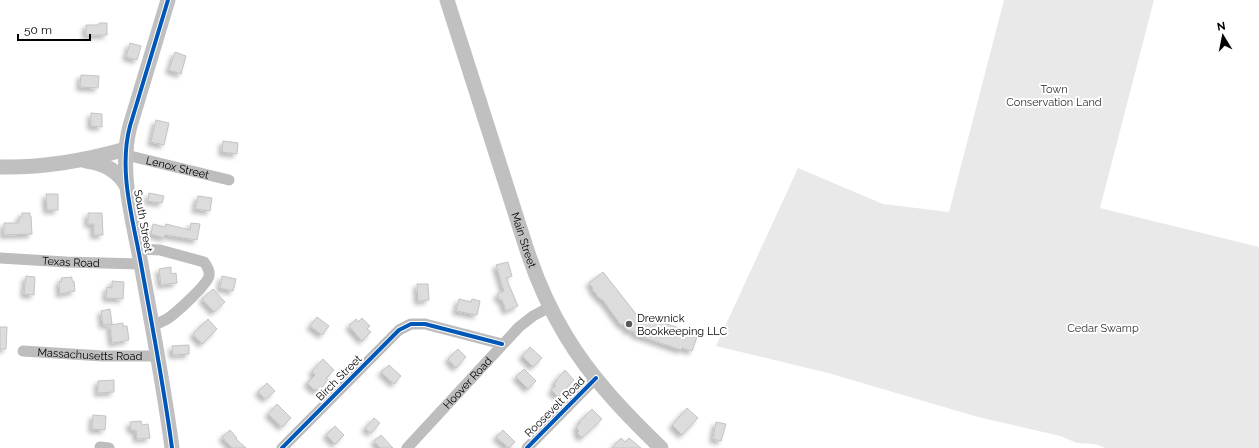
<svg xmlns="http://www.w3.org/2000/svg" width="1259" height="448" viewBox="0 0 1259 448" font-family="Raleway,sans-serif">
	<style>
		.green { fill: #e9e9e9 }
		.building { fill: #dcdcdc; stroke: #c4c4c4; filter: url(#shadow) }
		.lines { fill: none; stroke-linecap: round; stroke-linejoin: round }
		.street { stroke: #bdbdbd; stroke-width: 11 }
		.secondary { stroke: #c0c0c0; stroke-width: 15 }
		.cycleway-casing { stroke: #fff; stroke-width: 6 }
		.cycleway { stroke: #0057b8; stroke-width: 4 }
		.poi-dot { fill: #595959; stroke: #fff; stroke-width: 1.5 }
		.labels { text-anchor: middle; dominant-baseline: central; stroke-width: 4; stroke-linejoin: round; paint-order: stroke }
		.park-label { font-size: 11px; fill: #2e2e2e; stroke: #fff }
		.street-label { font-size: 11px; fill: #000; stroke: #fff }
		.poi-label { font-size: 11px; fill: #000; stroke: #fff; text-anchor: start }
	</style>
	<defs>
		<filter id="shadow"><feDropShadow dx="-3.5" dy="3.5" stdDeviation="2" flood-color="#0004"/></filter>
	</defs>
	<rect width="100%" height="100%" fill="#fff"/>
	<polygon class="green" points="1004,0 1154,0 1100,208 1259,247 1259,448 1106,448 1095,444 1077,443 1060,436 978,417 828,373 716,346 798,168 883,204 949,212"/>
	<g class="building">
		<polygon points="99,23 107,23 107,35 86,35 86,25 99,25"/>
		<polygon points="130,43 141,46 137,60 126,57"/>
		<polygon points="175,52 186,56 181,74 169,70"/>
		<polygon points="81,75 99,76 98,88 80,87"/>
		<polygon points="91,113 102,114 102,127 91,126"/>
		<polygon points="156,120 169,123 164,145 151,142"/>
		<polygon points="223,141 238,143 237,154 222,152"/>
		<polygon points="149,193 164,196 162,203 148,201"/>
		<polygon points="46,194 58,194 58,210 47,210"/>
		<polygon points="198,196 212,198 210,211 195,209"/>
		<polygon points="22,213 30,213 30,216 31,216 32,234 4,235 4,223 19,223 19,217 22,217"/>
		<polygon points="88,213 102,213 103,235 94,235 94,224 88,224"/>
		<polygon points="191,223 200,224 197,240 165,235 164,238 151,234 153,224 165,227 166,224 190,230"/>
		<polygon points="508,262 512,276 506,278 518,306 506,311 502,300 500,300 497,294 504,291 496,265"/>
		<polygon points="171,267 171,274 176,273 177,283 161,285 159,269"/>
		<polygon points="603,272 636,314 698,334 692,351 682,348 681,350 634,334 635,332 627,330 623,324 621,325 602,299 601,300 592,289 593,288 589,283"/>
		<polygon points="26,276 35,277 34,295 24,294"/>
		<polygon points="222,276 236,279 233,291 220,288"/>
		<polygon points="72,277 72,281 74,281 75,291 60,294 59,282 62,281 61,278"/>
		<polygon points="112,281 124,282 123,299 106,298 107,287 112,288"/>
		<polygon points="417,284 428,284 429,300 418,301"/>
		<polygon points="213,289 225,302 214,312 202,299"/>
		<polygon points="459,299 471,302 472,299 480,301 477,315 456,311"/>
		<polygon points="110,309 112,324 103,325 101,311"/>
		<polygon points="317,317 329,326 322,335 310,326"/>
		<polygon points="362,318 370,326 367,329 371,332 362,341 349,326 356,319 358,322"/>
		<polygon points="208,319 217,329 202,344 193,334"/>
		<polygon points="123,323 123,326 127,326 129,340 112,343 110,325"/>
		<polygon points="0,327 7,327 6,349 0,349"/>
		<polygon points="189,345 189,354 173,355 172,346"/>
		<polygon points="530,347 542,358 533,367 522,356"/>
		<polygon points="458,349 466,357 456,368 448,359"/>
		<polygon points="323,359 334,370 326,378 328,380 318,391 316,389 314,390 307,383 315,375 312,371"/>
		<polygon points="389,365 401,376 394,384 381,372"/>
		<polygon points="524,369 536,381 528,389 516,377"/>
		<polygon points="565,370 574,380 558,397 551,390 556,386 554,384 557,381 556,380"/>
		<polygon points="114,380 114,392 98,393 98,381"/>
		<polygon points="267,383 275,391 266,399 258,392"/>
		<polygon points="277,404 291,418 282,427 268,414"/>
		<polygon points="687,408 698,418 682,435 672,425"/>
		<polygon points="592,409 602,419 582,438 577,433 579,431 576,428 580,423 579,422"/>
		<polygon points="93,415 106,416 105,430 92,429"/>
		<polygon points="374,418 380,423 371,433 365,428"/>
		<polygon points="141,421 142,425 148,424 150,438 137,439 136,430 131,430 130,422"/>
		<polygon points="716,422 726,424 721,441 713,439"/>
		<polygon points="335,426 344,435 335,444 326,435"/>
		<polygon points="230,430 237,438 236,439 246,448 232,448 222,437"/>
		<polygon points="503,430 515,442 509,448 496,437"/>
		<polygon points="381,435 393,448 380,448 374,441"/>
		<polygon points="621,438 625,442 629,438 641,448 612,448"/>
	</g>
	<g class="lines">
		<g class="street">
			<path id="s1" d="M 126,155 L 229,180"/>
			<path d="M 139,249 L 160,250 L 204,262 C 207,266 210,271 209,276 C 207,285 175,314 167,319 C 162,322 157,324 152,325"/>
			<path id="s2" d="M 0,258 L 66,262 L 141,264"/>
			<path id="s3" d="M 23,351 L 103,356 L 157,356"/>
			<polyline points="100,447 109,448"/>
			<polyline points="282,448 399,330 411,324 425,324 502,344"/>
			<path id="s4" d="M 407,448 L 519,327 L 533,316 L 550,307"/>
			<polyline points="527,448 596,378"/>
		</g>
		<g class="secondary">
			<path d="M 168,0 L 130,126 C 118,171 133,219 141,264 C 152,325 164,387 172,448"/>
			<path id="s5" d="M 447,0 L 526,247 C 536,278 549,308 566,336 C 591,378 626,414 661,448"/>
			<path d="M 86,161 C 104,163 118,170 127,187"/>
			<path d="M 0,167 C 41,168 87,160 126,149"/>
		</g>
		<g class="cycleway-casing">
			<g id="cycleway">
				<path d="M 168,0 L 130,126 C 118,171 133,219 141,264 C 152,325 164,387 172,448"/>
				<polyline points="282,448 399,330 411,324 425,324 502,344"/>
				<polyline points="527,448 596,378"/>
			</g>
		</g>
		<use href="#cycleway" class="cycleway"/>
	</g>
	<circle class="poi-dot" cx="629" cy="324" r="4"/>
	<g class="labels">
		<g class="park-label">
			<text x="1054" y="89">Town<tspan x="1054" dy="13">Conservation Land</tspan></text>
			<text x="1103" y="328">Cedar Swamp</text>
		</g>
		<g class="street-label">
			<text stroke="none"><textPath href="#s1" startOffset="53">Lenox Street</textPath></text>
			<text transform="translate(143 221) rotate(80)">South Street</text>
			<text stroke="none"><textPath href="#s5" startOffset="252">Main Street</textPath></text>
			<text stroke="none"><textPath href="#s2" startOffset="71">Texas Road</textPath></text>
			<text stroke="none"><textPath href="#s3" startOffset="67">Massachusetts Road</textPath></text>
			<text transform="translate(339 378) rotate(-45)">Birch Street</text>
			<text stroke="none"><textPath href="#s4" startOffset="89">Hoover Road</textPath></text>
			<text transform="translate(555 407) rotate(-45)">Roosevelt Road</text>
		</g>
		<g class="poi-label">
			<text x="637" y="318">Drewnick<tspan x="637" dy="13">Bookkeeping LLC</tspan></text>
		</g>
	</g>
	<g transform="translate(1223 36) rotate(350)" stroke="#ffffff" stroke-width="3" paint-order="stroke">
	<path d="M0-3L7 15L0 10L-7 15Z" fill="#000000"/>
	<text y="-6" font-size="11" font-weight="bold" text-anchor="middle" fill="#000000">N</text>
	</g>
	<path d="M18 34v6h72v-6" fill="none" stroke="#000000" stroke-width="2"/>
	<text x="24" y="34" font-size="12" fill="#000000" stroke="#ffffff" stroke-width="3" paint-order="stroke">50 m</text>
</svg>
